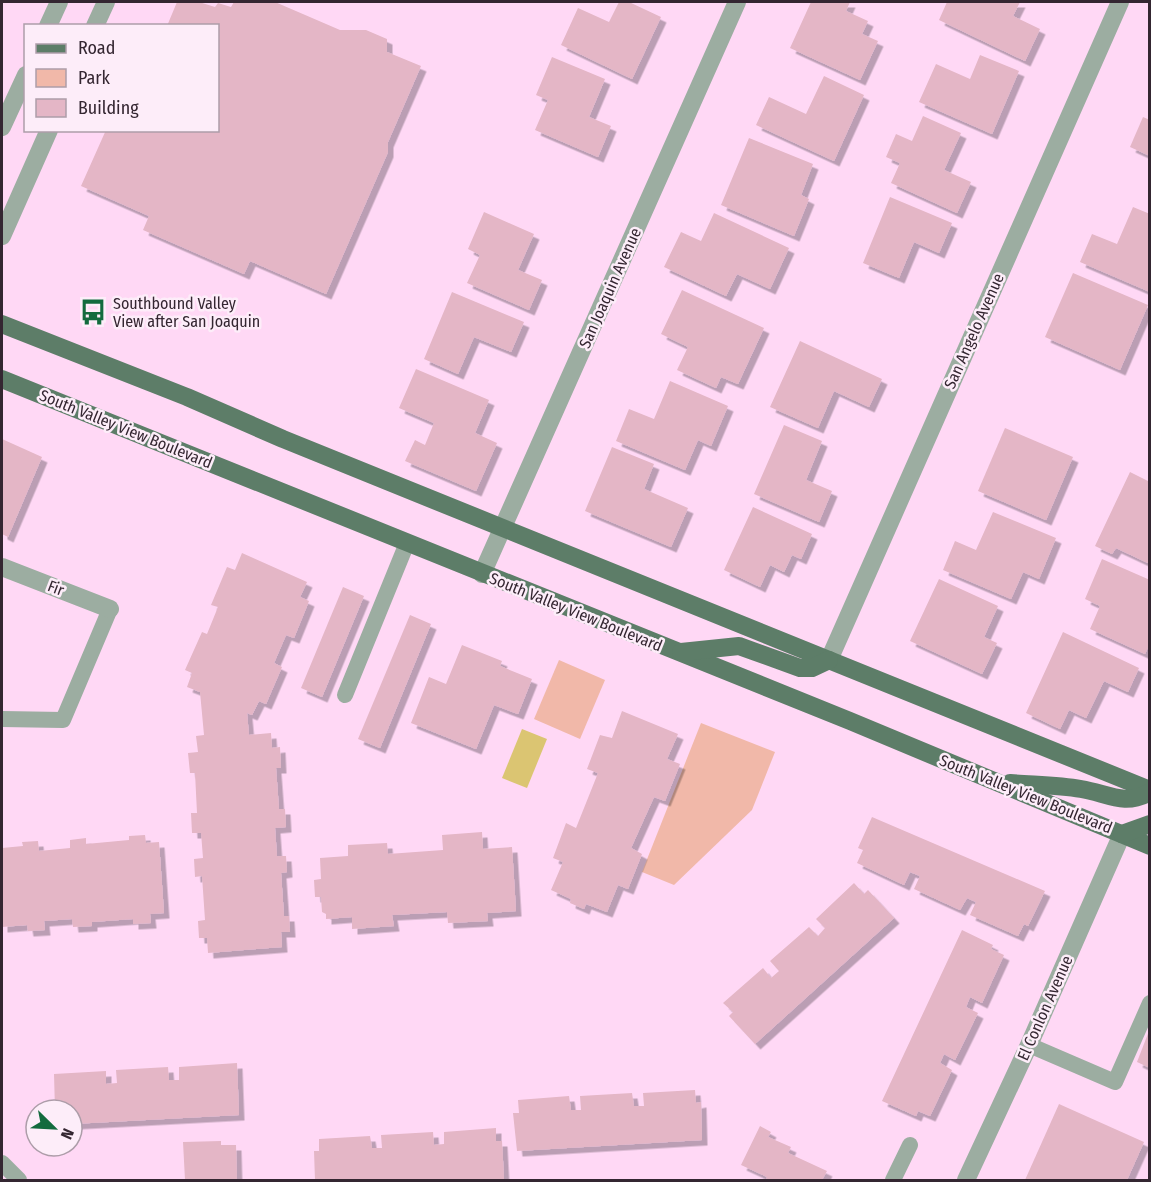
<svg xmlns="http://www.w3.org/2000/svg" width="1151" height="1182" viewBox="0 0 1151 1182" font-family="'Fira Sans Condensed',sans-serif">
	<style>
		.green { fill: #f1b8a9 }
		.water { fill: #dbc572 }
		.building { fill: #e4b6c6; filter: url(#shadow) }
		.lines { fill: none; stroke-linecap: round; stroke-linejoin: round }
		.lane { stroke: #9cada1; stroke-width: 16 }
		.street { stroke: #9cada1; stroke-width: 18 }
		.primary { stroke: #5d7d68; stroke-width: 18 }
		.labels { text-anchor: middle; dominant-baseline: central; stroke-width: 5; stroke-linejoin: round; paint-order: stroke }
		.street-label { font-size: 16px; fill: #342631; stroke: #fdedf9 }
		.poi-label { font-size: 16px; fill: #342631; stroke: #fdedf9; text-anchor: start }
	</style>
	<defs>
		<filter id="shadow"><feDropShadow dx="5.5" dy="5.5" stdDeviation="0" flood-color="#0004"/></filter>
	</defs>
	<rect width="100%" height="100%" fill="#ffd8f5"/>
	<g class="green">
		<polygon points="559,660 605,680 580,739 534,719"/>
		<polygon points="701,723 775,752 752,810 674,885 642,872"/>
	</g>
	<polygon class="water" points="522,729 547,739 527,788 502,778"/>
	<g class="building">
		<polygon points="177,2 199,2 215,7 218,3 231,7 234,2 275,2 340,30 366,30 387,39 387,52 421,66 388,142 388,152 326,294 250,261 244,274 143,230 149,216 81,186 106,130 218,130 218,26 167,26"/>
		<polygon points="619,2 629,2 661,17 632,79 561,45 578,8 609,22"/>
		<polygon points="811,2 850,2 846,11 868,21 862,34 878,41 860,80 790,48"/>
		<polygon points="947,2 1020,2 1013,16 1040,29 1025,61 939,20"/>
		<polygon points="980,55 1019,71 992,134 919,102 936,64 970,79"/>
		<polygon points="552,57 605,79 589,117 611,126 598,157 535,130 548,100 536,95"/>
		<polygon points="824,76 864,95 834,161 756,125 769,97 806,114"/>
		<polygon points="923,116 961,133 944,170 971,182 957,213 891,183 900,163 886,157 896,134 912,141"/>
		<polygon points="1143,117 1150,120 1150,156 1130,147"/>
		<polygon points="749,138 813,164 801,195 809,199 794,236 721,205"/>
		<polygon points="890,197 952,223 939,253 914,242 899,278 863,263"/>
		<polygon points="1133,207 1150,214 1150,292 1080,262 1092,234 1117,244"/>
		<polygon points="484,212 534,234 518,270 542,280 529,310 467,283 480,255 468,249"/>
		<polygon points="714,213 789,248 770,289 737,274 726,296 664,267 681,232 701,241"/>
		<polygon points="1073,273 1148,305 1120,370 1045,337"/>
		<polygon points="682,290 764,328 738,384 721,377 716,388 677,370 688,347 661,334"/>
		<polygon points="452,292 524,322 511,352 474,337 458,374 424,359"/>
		<polygon points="800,341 882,379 869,407 834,391 818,428 770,407"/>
		<polygon points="416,369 489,400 475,433 497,443 476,491 405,461 415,440 425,445 434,423 399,408"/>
		<polygon points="670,381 728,406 711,446 698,440 685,470 616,441 629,409 654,419"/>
		<polygon points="784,425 822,441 806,480 832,491 819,522 754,494"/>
		<polygon points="1005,428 1073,457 1046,520 978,491"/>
		<polygon points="2,439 42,457 8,537 2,534"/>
		<polygon points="612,447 654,464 644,489 688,508 671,547 585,511"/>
		<polygon points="1130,472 1150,482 1150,564 1116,548 1112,554 1095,546"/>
		<polygon points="753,507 812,534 801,559 792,555 784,572 770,565 760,587 724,570"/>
		<polygon points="993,512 1056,538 1039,579 1023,572 1011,599 943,570 955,541 976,550"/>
		<polygon points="242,553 307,582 300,597 309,601 294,638 286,635 274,663 282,667 266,704 259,701 252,715 247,713 249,735 271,733 272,748 280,747 281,768 276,768 279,809 285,809 286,827 275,828 277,856 286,856 287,872 281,873 284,916 289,916 290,932 281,932 282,947 208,953 207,938 199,938 198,921 205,920 202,876 195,877 194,859 203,858 201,833 192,833 191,813 197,813 195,773 190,773 188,753 198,752 196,736 204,735 200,692 187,687 192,673 185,670 202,632 207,634 218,607 211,605 227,567 235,570"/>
		<polygon points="1102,559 1150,580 1150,643 1145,654 1090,629 1100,606 1085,599"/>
		<polygon points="939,579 998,606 984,637 997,643 982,674 910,641"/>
		<polygon points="343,587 364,596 322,697 301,688"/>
		<polygon points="410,615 431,624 380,748 358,739"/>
		<polygon points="1063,632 1139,668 1128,692 1104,681 1086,718 1069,710 1060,729 1026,713"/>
		<polygon points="462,645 502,661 500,666 532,679 518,714 494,705 476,749 411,723 429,677 446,684"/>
		<polygon points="622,711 678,734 667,759 680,764 665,801 654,797 631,848 642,854 628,889 618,885 607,912 586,904 584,909 570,903 571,899 551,890 563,862 553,858 566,823 576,828 598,773 587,769 600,735 612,738"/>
		<polygon points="872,817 1045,891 1028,926 1024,924 1018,936 970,915 976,902 967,898 960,910 914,889 920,876 910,872 904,885 857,863 863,850 858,848"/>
		<polygon points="482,832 483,849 512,847 516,911 487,913 488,921 448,923 447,912 392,915 394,926 352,929 352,917 326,919 326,914 322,912 321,897 315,897 314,880 321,879 320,858 348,856 348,845 387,843 388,854 443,850 442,835"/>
		<polygon points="145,835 146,843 159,842 164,913 150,914 151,923 133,924 133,919 92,922 92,926 73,927 72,919 44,921 45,930 28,931 27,925 2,927 2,848 23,846 22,842 38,841 39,851 70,848 70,840 86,838 86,844 129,840 129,836"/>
		<polygon points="854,883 864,894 868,890 894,918 755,1044 729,1016 733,1012 723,1003 763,968 771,978 779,971 770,961 809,927 818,936 825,928 816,919"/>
		<polygon points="962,930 993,945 991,949 1004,955 982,1003 970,997 966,1007 978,1013 955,1060 944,1054 940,1063 952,1070 930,1116 918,1111 916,1116 882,1101"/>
		<polygon points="1149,1031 1150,1031 1150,1068 1137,1062"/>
		<polygon points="237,1063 239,1115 72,1124 72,1110 55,1110 54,1074 106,1071 106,1084 117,1083 116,1070 168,1067 169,1080 179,1080 179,1067"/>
		<polygon points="695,1090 696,1103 701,1102 702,1140 517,1151 513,1113 519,1113 518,1100 569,1096 571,1110 581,1110 580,1096 632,1093 634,1106 644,1106 643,1093"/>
		<polygon points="1059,1104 1144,1142 1127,1180 1025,1180"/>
		<polygon points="760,1126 771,1132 768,1137 791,1147 788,1153 827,1171 822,1180 766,1180 767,1177 741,1165"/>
		<polygon points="496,1128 496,1141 502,1141 504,1179 315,1180 314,1151 319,1151 319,1139 370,1136 372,1148 382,1148 381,1135 433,1132 434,1145 444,1144 444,1132"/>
		<polygon points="221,1141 221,1145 236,1145 237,1180 185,1180 183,1142"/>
	</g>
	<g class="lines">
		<g class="lane">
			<polyline points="345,695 407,543"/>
			<polyline points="2,719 63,720 110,609"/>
			<polyline points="1029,1045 1115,1082 1150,1003"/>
			<polyline points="2,1163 19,1180"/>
			<polyline points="893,1180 910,1145"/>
		</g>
		<g class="street">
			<polyline points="48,26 59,2"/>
			<polyline points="95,26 106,2"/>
			<polyline points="2,127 26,75"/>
			<polyline points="2,236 49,130"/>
			<polyline points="2,567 110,609"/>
			<polyline points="482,574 737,2"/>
			<polyline points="829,660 1120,2"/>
			<polyline points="966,1180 1029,1045 1122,834"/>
		</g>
		<g class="primary">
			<polyline points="2,324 187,397 283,439 1150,790"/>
			<polyline points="2,379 850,721 1150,846"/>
			<polyline points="681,652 739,646 800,668 812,668 829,660"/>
			<path d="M 1010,783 C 1034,785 1058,785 1081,789 C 1107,793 1124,807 1150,792"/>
			<polyline points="1122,834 1150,824"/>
		</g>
	</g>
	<defs>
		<g id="bus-bare" transform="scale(2.07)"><path d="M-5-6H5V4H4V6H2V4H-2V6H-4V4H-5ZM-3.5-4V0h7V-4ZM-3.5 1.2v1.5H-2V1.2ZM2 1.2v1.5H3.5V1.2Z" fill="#136b3e" stroke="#fdedf9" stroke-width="2.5" paint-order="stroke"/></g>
	</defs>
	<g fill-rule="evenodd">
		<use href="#bus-bare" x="93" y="312"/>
	</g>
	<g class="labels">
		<g class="street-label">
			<text transform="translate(610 288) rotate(-66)">San Joaquin Avenue</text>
			<text transform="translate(974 331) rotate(-66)">San Angelo Avenue</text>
			<text transform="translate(126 429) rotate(22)">South Valley View Boulevard</text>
			<text transform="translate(56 588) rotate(21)">Fir</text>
			<text transform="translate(576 612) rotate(22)">South Valley View Boulevard</text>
			<text transform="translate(1026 794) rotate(22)">South Valley View Boulevard</text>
			<text transform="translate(1045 1008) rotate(-66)">El Conlon Avenue</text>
		</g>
		<g class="poi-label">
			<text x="113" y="303">Southbound Valley<tspan x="113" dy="18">View after San Joaquin</tspan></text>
		</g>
	</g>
	<rect width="1151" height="1182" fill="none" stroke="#342631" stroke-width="6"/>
	<rect x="24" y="24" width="195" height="108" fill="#fdedf9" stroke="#ad9da9" stroke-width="1.5"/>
	<rect x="36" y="44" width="30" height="9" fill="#5d7d68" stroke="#ad9da9" stroke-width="1.5"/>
	<text x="78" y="54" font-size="18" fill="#342631">Road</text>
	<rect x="36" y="69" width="30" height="18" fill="#f1b8a9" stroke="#ad9da9" stroke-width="1.5"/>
	<text x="78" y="84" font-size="18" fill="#342631">Park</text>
	<rect x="36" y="99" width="30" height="18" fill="#e4b6c6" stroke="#ad9da9" stroke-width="1.5"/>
	<text x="78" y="114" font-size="18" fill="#342631">Building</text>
	<g transform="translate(54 1128) rotate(114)"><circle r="28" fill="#fdedf9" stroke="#ad9da9" stroke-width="1.5"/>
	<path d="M0-4.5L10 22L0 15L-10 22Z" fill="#136b3e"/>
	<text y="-9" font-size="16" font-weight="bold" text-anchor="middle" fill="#342631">N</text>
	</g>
</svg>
